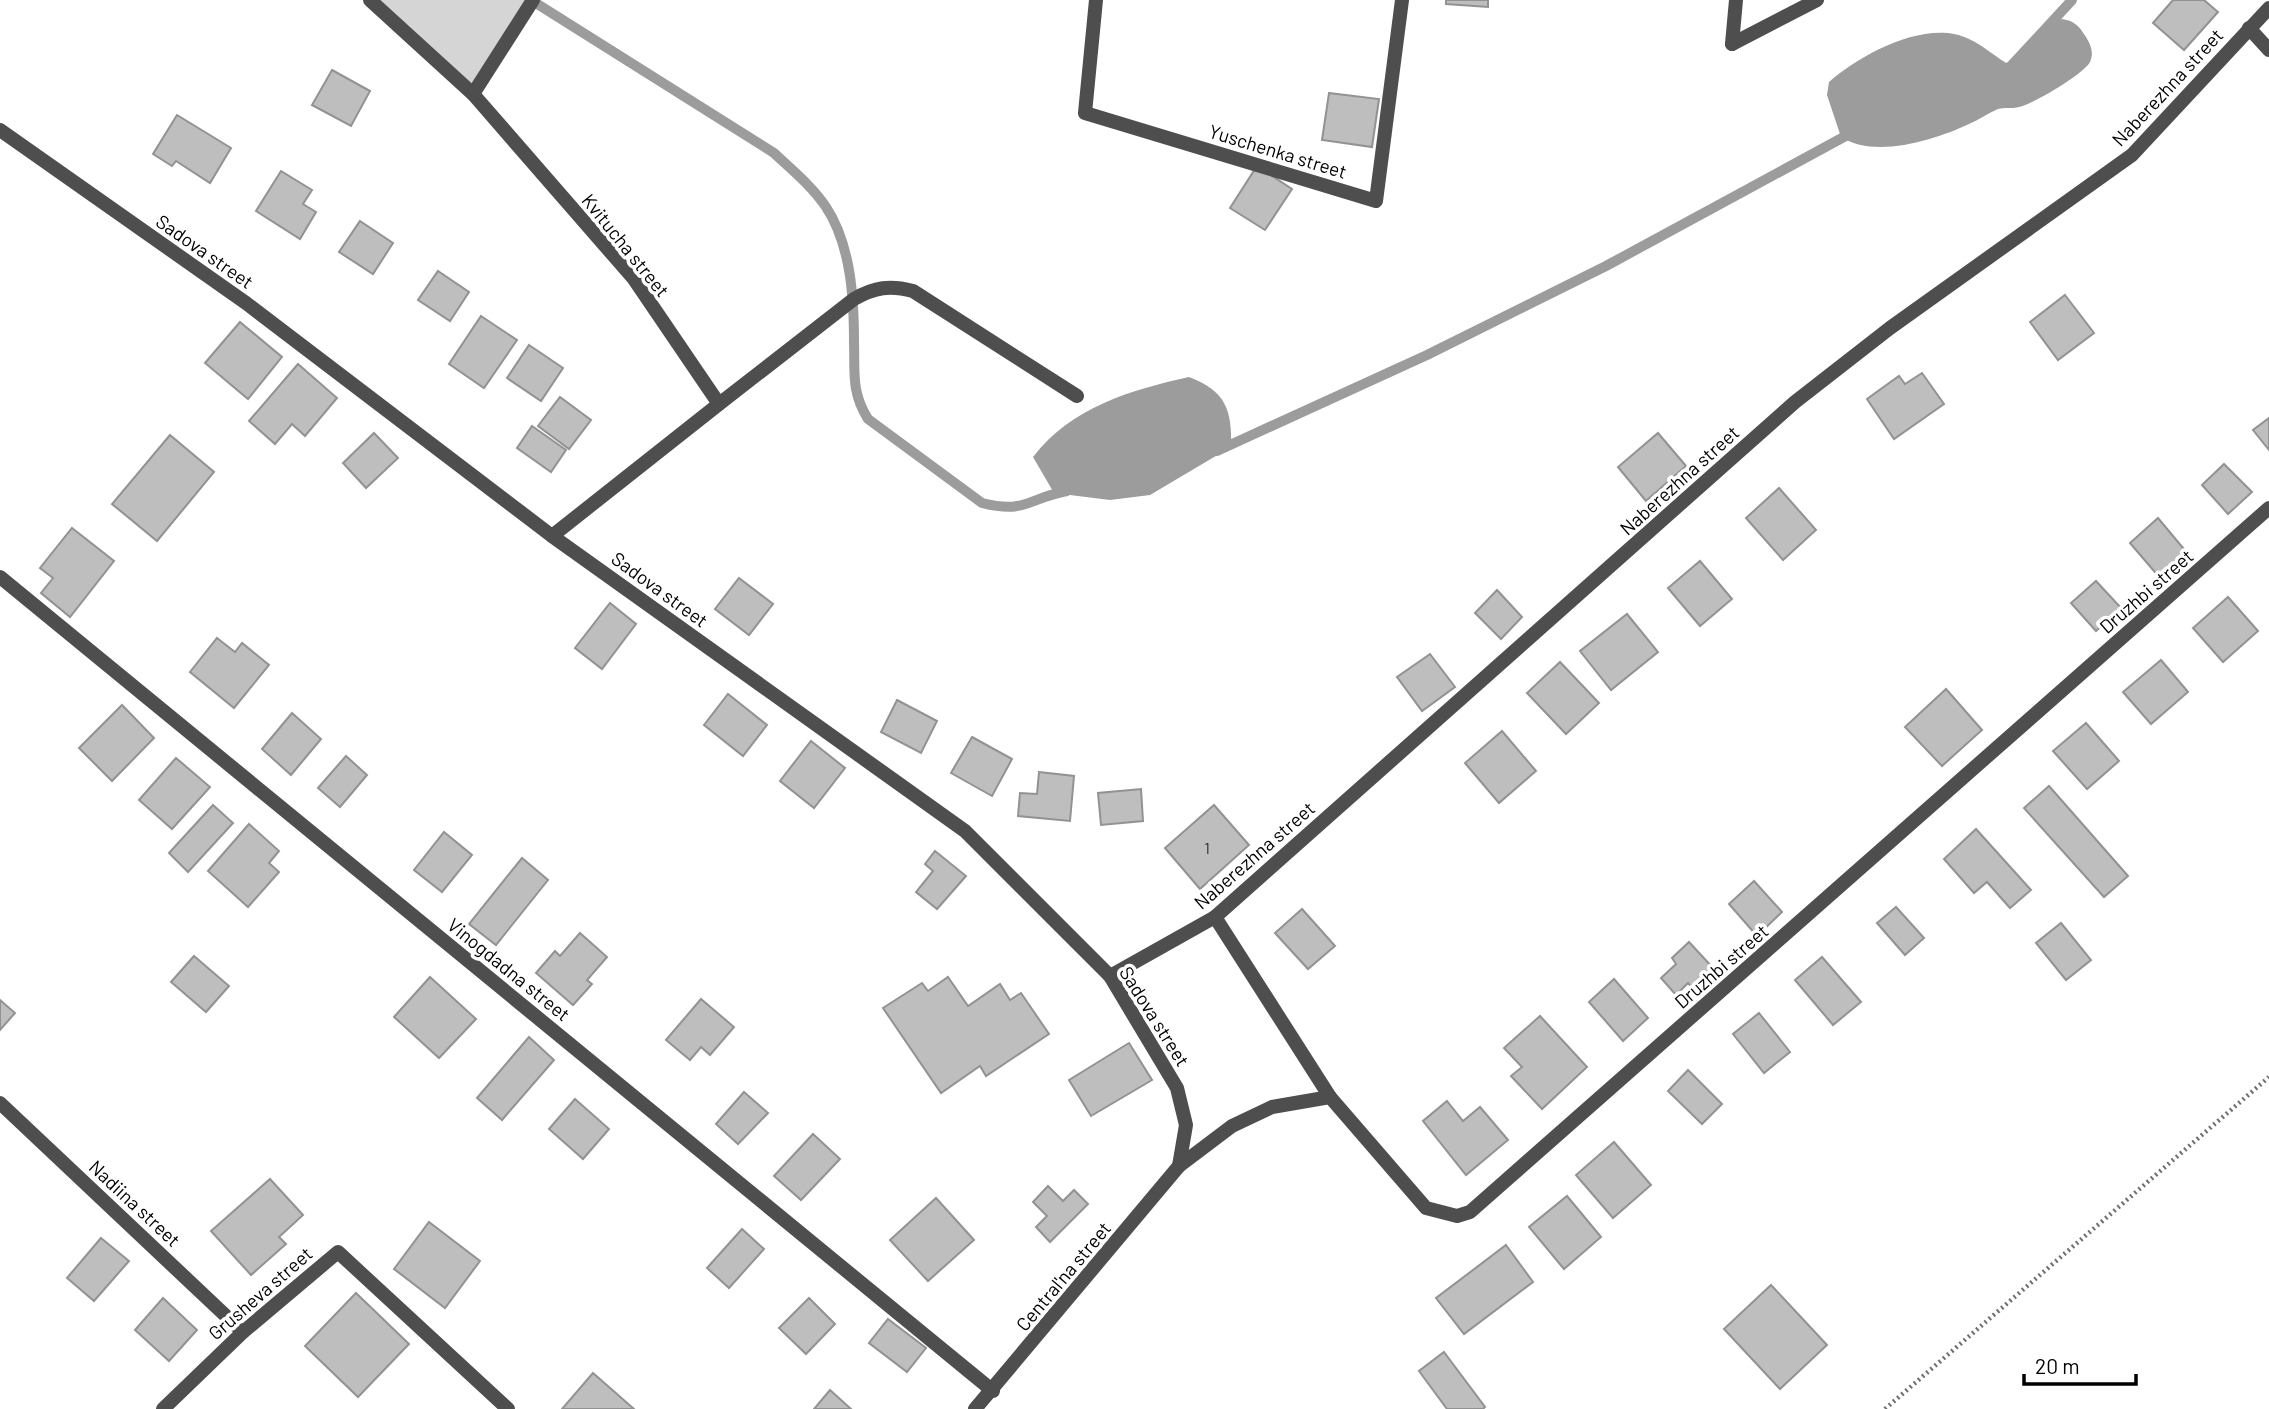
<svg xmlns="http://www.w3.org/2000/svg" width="2269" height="1409" viewBox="0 0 2269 1409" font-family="Barlow,sans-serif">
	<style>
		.green { fill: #d5d5d5 }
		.water { fill: #9c9c9c }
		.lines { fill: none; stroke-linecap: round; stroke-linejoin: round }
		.stream { stroke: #9c9c9c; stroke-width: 10 }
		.building { fill: #bebebe; stroke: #929292; stroke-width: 2 }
		.path { stroke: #707070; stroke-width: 4.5; stroke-dasharray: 2 3.5; stroke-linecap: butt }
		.service { stroke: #4e4e4e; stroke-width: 14 }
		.minor { stroke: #4e4e4e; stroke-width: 14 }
		.labels { text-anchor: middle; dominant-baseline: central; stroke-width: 7; stroke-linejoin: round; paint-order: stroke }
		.number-label { font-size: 16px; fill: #303030 }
		.street-label { font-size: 19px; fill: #000; stroke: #fff }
	</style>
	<rect width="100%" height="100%" fill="#fff"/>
	<polygon class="green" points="370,0 533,0 473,94"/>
	<g class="water">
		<path d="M 2062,19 C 2075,21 2079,26 2086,37 C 2091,45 2094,53 2090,62 C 2084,74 2033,104 2019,107 C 2012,109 2004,107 1998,109 C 1988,113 1979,120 1969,124 C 1935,140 1875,159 1841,137 L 1827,95 L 1829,82 C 1861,54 1927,18 1969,39 C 1984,46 1997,58 2011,66 L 2052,21 Z"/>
		<path d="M 1189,377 C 1226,391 1232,410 1231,447 L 1150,495 L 1110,500 L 1054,493 L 1033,457 C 1071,407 1131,390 1189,377 Z"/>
	</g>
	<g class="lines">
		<g class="stream">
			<path d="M 531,0 L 774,153 C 792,170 812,186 826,207 C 851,245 854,298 854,342 C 855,372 851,392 868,419 L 982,503 C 1027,514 1028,498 1067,491"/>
			<polyline points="2004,69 2011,66 2072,0"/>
			<polyline points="1217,451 1427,355 1606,266 1853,132"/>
		</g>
	</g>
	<g class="building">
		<polygon points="1446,0 1488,0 1488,7 1446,4"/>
		<polygon points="2173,0 2204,0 2218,12 2184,50 2153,23"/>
		<polygon points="332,70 370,91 351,126 312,105"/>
		<polygon points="1329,93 1379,99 1372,147 1322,140"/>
		<polygon points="177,115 231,148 210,183 176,161 172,166 153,154"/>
		<polygon points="1257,166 1292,189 1265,230 1230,208"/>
		<polygon points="281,171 312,190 303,204 316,212 300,239 256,211"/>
		<polygon points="360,221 393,243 373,274 339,252"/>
		<polygon points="438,271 469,292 450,321 418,300"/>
		<polygon points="2065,295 2094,333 2058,360 2030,322"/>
		<polygon points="481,316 517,340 484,388 449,364"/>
		<polygon points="240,322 282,357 248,399 205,363"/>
		<polygon points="529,345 563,368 541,401 507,378"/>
		<polygon points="298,364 337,398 305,436 292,424 275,444 249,421"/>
		<polygon points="1922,373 1944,404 1894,439 1867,399 1899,376 1905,384"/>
		<polygon points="560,397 591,420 569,449 538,426"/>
		<polygon points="2269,418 2269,450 2253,430"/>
		<polygon points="532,426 566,450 551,472 517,448"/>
		<polygon points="374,433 398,458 366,488 343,463"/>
		<polygon points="1658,433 1686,466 1646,501 1618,467"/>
		<polygon points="170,435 214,472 157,541 112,504"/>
		<polygon points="2224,464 2252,492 2228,514 2202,485"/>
		<polygon points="1779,488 1816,530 1783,560 1746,518"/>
		<polygon points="2158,518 2188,554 2160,578 2130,543"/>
		<polygon points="72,528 114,561 70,617 41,593 53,578 40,568"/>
		<polygon points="1700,561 1732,599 1700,626 1668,588"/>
		<polygon points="739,578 773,604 749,635 715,609"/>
		<polygon points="2096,581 2121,608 2096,631 2071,603"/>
		<polygon points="1497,590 1522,617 1501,639 1475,613"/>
		<polygon points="2228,597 2258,631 2223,662 2193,628"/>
		<polygon points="610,603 636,624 602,669 575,648"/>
		<polygon points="1627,614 1658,652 1611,690 1580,651"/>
		<polygon points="217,638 235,652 242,643 269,665 234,708 190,672"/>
		<polygon points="1430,654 1455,687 1422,711 1397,677"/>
		<polygon points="2161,660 2188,692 2151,724 2123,692"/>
		<polygon points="1560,662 1599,703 1566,734 1527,693"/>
		<polygon points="1946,689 1982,730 1942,766 1905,727"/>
		<polygon points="728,694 767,725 743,756 704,725"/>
		<polygon points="897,700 937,721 921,753 881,732"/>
		<polygon points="122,705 154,738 112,781 79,748"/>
		<polygon points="292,713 321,739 291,775 262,749"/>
		<polygon points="2086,723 2119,761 2087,789 2053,751"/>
		<polygon points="1502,731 1536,771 1499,803 1465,763"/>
		<polygon points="972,737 1012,759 992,796 951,773"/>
		<polygon points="811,741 845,768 814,808 780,781"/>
		<polygon points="346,756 367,775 340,807 318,788"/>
		<polygon points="176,758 210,787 172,829 139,800"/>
		<polygon points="1039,772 1074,776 1070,821 1018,816 1020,793 1037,794"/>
		<polygon points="2049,786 2128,876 2104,897 2024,808"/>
		<polygon points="1141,789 1143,821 1101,825 1098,793"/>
		<polygon points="213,805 233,823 188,872 169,853"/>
		<polygon points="1214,805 1249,845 1200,889 1165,848"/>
		<polygon points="249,824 279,851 269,863 279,872 248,907 208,871"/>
		<polygon points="1976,829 2031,890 2010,908 1987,882 1974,893 1944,859"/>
		<polygon points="444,832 472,855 442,892 414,870"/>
		<polygon points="935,851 966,876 937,909 916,892 933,871 925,864"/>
		<polygon points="522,858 548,880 496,945 469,924"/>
		<polygon points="1754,881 1782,912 1757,936 1729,904"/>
		<polygon points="1896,907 1924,938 1905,955 1877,923"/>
		<polygon points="1302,909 1335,946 1308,969 1275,933"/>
		<polygon points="2061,923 2091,960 2066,980 2036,943"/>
		<polygon points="580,933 607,957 587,980 592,984 573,1005 536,973 555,951 560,956"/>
		<polygon points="1689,942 1714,969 1693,989 1688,983 1676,995 1661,978 1676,964 1672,958"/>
		<polygon points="194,956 229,986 206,1012 171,982"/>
		<polygon points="1822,957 1861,1002 1833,1025 1795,980"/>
		<polygon points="430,977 476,1019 439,1058 394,1017"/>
		<polygon points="948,977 968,1006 1000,984 1010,1000 1021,993 1049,1034 986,1076 980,1066 941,1093 883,1008 922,983 928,991"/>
		<polygon points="1614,979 1648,1018 1623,1041 1589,1002"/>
		<polygon points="701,999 734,1027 710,1055 701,1047 690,1060 666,1040"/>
		<polygon points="0,1000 15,1013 0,1030"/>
		<polygon points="1759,1013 1790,1052 1764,1073 1733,1034"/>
		<polygon points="1540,1016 1587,1067 1542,1109 1511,1076 1522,1067 1504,1048"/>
		<polygon points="529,1037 554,1060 502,1120 477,1098"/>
		<polygon points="1129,1043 1152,1080 1091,1116 1069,1080"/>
		<polygon points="1688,1070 1722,1104 1702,1124 1668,1091"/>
		<polygon points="744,1092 768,1113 738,1144 716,1124"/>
		<polygon points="575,1099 609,1129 583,1159 549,1129"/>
		<polygon points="1447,1101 1463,1121 1480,1107 1508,1140 1466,1175 1423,1121"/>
		<polygon points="813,1134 840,1159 801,1200 774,1176"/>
		<polygon points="1614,1142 1651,1185 1613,1218 1576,1175"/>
		<polygon points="270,1179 303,1215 279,1237 286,1244 251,1275 211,1231"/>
		<polygon points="1048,1186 1063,1201 1074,1190 1088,1204 1050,1242 1036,1227 1047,1216 1033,1202"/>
		<polygon points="1567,1196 1601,1237 1564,1269 1529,1227"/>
		<polygon points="936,1198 974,1240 928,1281 890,1240"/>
		<polygon points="429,1222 480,1261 445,1308 394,1269"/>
		<polygon points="742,1229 764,1249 729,1288 707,1268"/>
		<polygon points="101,1238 129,1261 94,1301 67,1278"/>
		<polygon points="1506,1245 1533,1282 1464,1334 1436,1298"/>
		<polygon points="1771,1285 1827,1345 1780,1389 1724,1329"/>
		<polygon points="356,1293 409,1344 358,1397 305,1346"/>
		<polygon points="163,1298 197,1330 169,1361 135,1330"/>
		<polygon points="809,1298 835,1324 806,1354 779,1328"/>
		<polygon points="888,1319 926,1348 907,1372 869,1343"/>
		<polygon points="1444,1352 1485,1407 1483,1409 1447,1409 1419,1371"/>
		<polygon points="593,1373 634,1409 562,1409"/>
		<polygon points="830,1390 851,1409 814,1409"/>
	</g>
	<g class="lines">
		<polyline class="path" points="1885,1409 2269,1077"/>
		<g class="service">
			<polyline points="2249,28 2269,50"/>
			<polyline points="1732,44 1736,0"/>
			<path d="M 719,404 L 854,299 C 875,287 890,285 913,291 L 1077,396"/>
		</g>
		<g class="minor">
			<polyline points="370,0 473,94 634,279 719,404 552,536"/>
			<polyline points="1096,0 1085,113 1376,201 1402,0"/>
			<polyline points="1732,44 1817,0"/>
			<polyline points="473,94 533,0"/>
			<polyline points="0,130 246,303 552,536 965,831 1110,976 1177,1088 1186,1125 1179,1166"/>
			<polyline points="0,577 993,1391"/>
			<polyline points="1215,917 1330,1097"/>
			<polyline points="1110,976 1215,917 1795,402 1890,328 2132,155 2269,8"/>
			<polyline points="0,1103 243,1332"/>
			<polyline points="163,1409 243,1332 338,1252 508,1409"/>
			<polyline points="975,1409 1179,1166 1232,1126 1272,1107 1330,1097 1426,1208 1457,1216 1470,1212 2269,508"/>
		</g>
	</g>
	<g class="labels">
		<g class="number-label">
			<text x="1207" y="847">1</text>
		</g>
		<g class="street-label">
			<text transform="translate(2167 87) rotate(-47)">Naberezhna street</text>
			<text transform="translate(1278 151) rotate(17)">Yuschenka street</text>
			<text transform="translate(626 245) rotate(51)">Kvitucha street</text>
			<text transform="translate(205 251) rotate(35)">Sadova street</text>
			<text transform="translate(1679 480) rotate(-42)">Naberezhna street</text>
			<text transform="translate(660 589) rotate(36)">Sadova street</text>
			<text transform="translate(2146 591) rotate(-41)">Druzhbi street</text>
			<text transform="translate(1254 855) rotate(-41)">Naberezhna street</text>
			<text transform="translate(1721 966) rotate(-41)">Druzhbi street</text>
			<text transform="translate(509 969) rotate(39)">Vinogdadna street</text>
			<text transform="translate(1155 1016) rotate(58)">Sadova street</text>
			<text transform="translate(135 1203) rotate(43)">Nadiina street</text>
			<text transform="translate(1063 1276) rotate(-50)">Central'na street</text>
			<text transform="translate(260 1293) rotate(-41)">Grusheva street</text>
		</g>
	</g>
	<path d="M2024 1374v10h112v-10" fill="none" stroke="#000000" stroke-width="3.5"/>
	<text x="2035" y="1374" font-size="21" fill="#000000" stroke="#ffffff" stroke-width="5" paint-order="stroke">20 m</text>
</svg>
